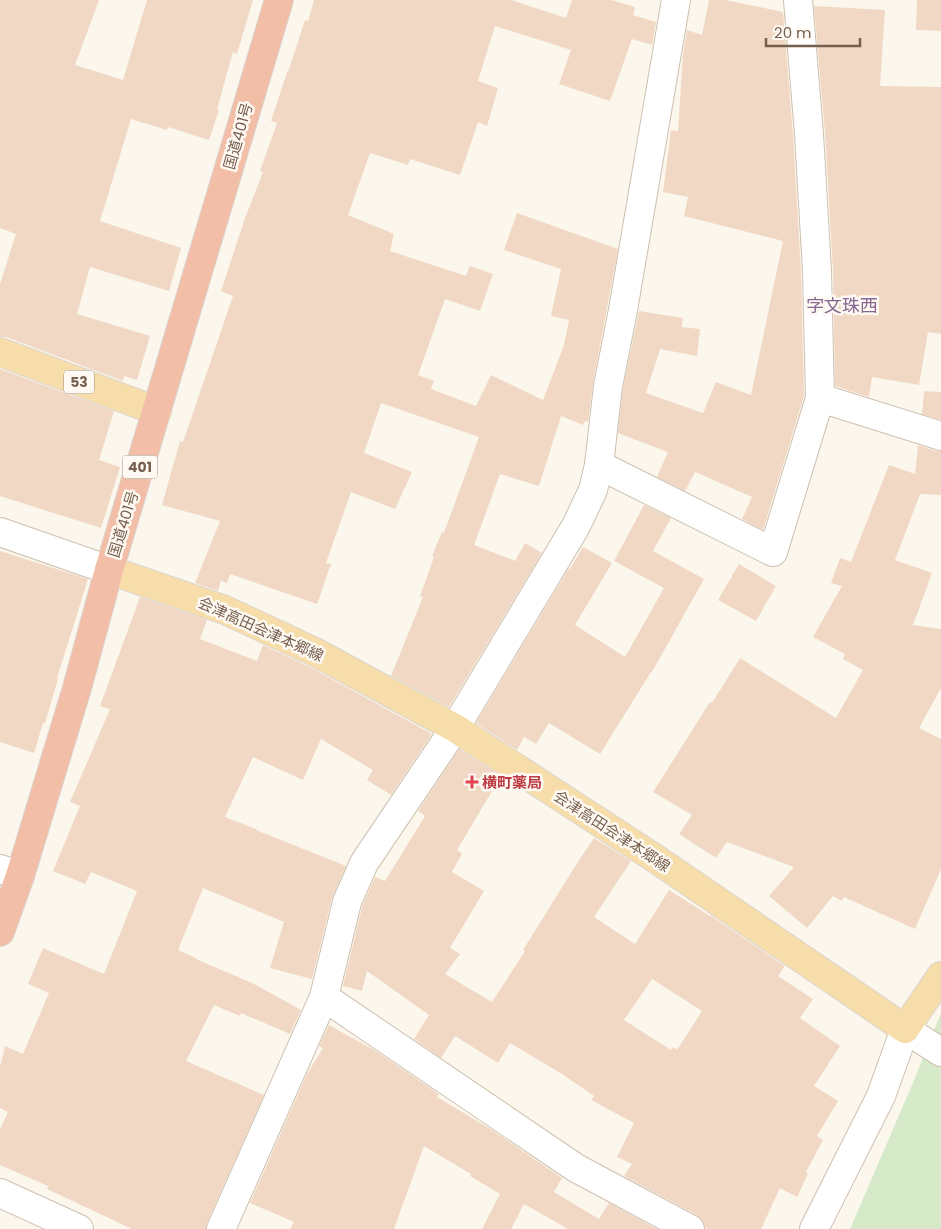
<svg xmlns="http://www.w3.org/2000/svg" width="941" height="1229" viewBox="0 0 941 1229" font-family="Poppins,'Noto Sans JP',sans-serif">
	<style>
		.green { fill: #d6eaca }
		.building { fill: #f0d8c5; fill-rule: evenodd }
		.lines { fill: none; stroke-linecap: round; stroke-linejoin: round }
		.minor-casing { stroke: #cec0b1; stroke-width: 30 }
		.major-casing { stroke: #dcd5d1; stroke-width: 30 }
		.highway-casing { stroke: #dcd5d1; stroke-width: 30 }
		.minor { stroke: #fff; stroke-width: 28 }
		.major { stroke: #f6dda9; stroke-width: 28 }
		.highway { stroke: #f2bea7; stroke-width: 28 }
		.health-dot { fill: #e0444e; stroke: #fefaf3; stroke-width: 2 }
		.labels { text-anchor: middle; dominant-baseline: central; stroke-width: 5; stroke-linejoin: round; paint-order: stroke }
		.shield { fill: #fefaf3; stroke: #a08e80; stroke-width: 1 }
		.shield-label { font-size: 14px; font-weight: bold; fill: #775f4f }
		.street-label { font-size: 15px; fill: #775f4f; stroke: #fefaf3 }
		.health-label { font-size: 15px; font-weight: bold; fill: #be3a42; stroke: #fefaf3; text-anchor: start }
		.quarter-label { font-size: 18px; fill: #866792; stroke: #fefaf3 }
	</style>
	<rect width="100%" height="100%" fill="#fcf7ec"/>
	<polygon class="green" points="941,1013 941,1229 850,1229 912,1085"/>
	<g class="building">
		<polygon points="0,0 99,0 75,65 123,80 147,0 253,0 237,54 233,52 217,109 219,110 209,140 168,127 167,130 131,119 100,221 181,248 169,291 90,267 77,314 150,336 137,380 124,376 123,381 6,337 0,337 0,284 16,234 0,228"/>
		<polygon points="314,0 511,0 566,18 572,0 611,0 635,7 633,15 656,22 652,45 632,39 610,101 559,84 571,50 495,26 478,81 498,88 487,126 478,122 460,175 410,159 408,165 370,153 348,215 394,234 390,251 466,276 470,266 493,274 480,311 445,299 418,375 434,381 431,389 476,406 491,375 543,400 564,345 569,320 551,316 561,269 504,250 517,213 618,249 593,383 588,422 585,421 583,425 561,416 539,486 500,474 474,545 515,561 525,543 542,553 449,707 391,676 423,597 420,596 434,557 432,556 442,532 444,533 479,437 381,403 364,453 412,472 395,509 351,492 326,563 331,564 317,604 230,574 227,583 221,581 218,591 195,583 220,521 162,505 180,441 183,442 233,296 221,291 245,218 263,172 260,171 277,123 271,121 287,72 288,72 305,20 308,21"/>
		<polygon points="709,0 726,0 783,12 793,135 801,272 804,396 763,530 742,519 752,497 695,472 685,491 657,477 668,452 618,433 623,388 639,311 683,318 682,327 700,329 697,356 660,349 646,393 703,413 716,382 751,395 783,241 684,216 688,197 663,192 671,130 678,131 683,54 687,30 702,35"/>
		<polygon points="917,0 941,0 941,31 916,30"/>
		<polygon points="814,6 885,10 880,86 941,87 941,334 928,332 919,385 872,377 869,397 835,386 833,270 825,133"/>
		<polygon points="0,369 114,411 99,460 120,467 101,528 0,496"/>
		<polygon points="924,391 941,392 941,420 922,414"/>
		<polygon points="918,445 936,451 941,451 941,495 920,494 895,560 932,573 913,625 941,629 941,688 919,728 941,739 941,869 915,929 844,897 842,901 833,896 807,928 769,896 794,867 727,842 716,858 679,834 692,815 653,792 710,702 712,703 740,658 836,718 863,670 843,659 845,654 813,637 842,586 831,583 840,558 851,562 889,465 915,474"/>
		<polygon points="644,505 671,518 653,551 704,579 652,672 651,672 600,754 549,723 536,744 524,737 517,750 476,723 569,568 570,569 583,547 612,563 575,625 625,657 664,588 614,561"/>
		<polygon points="0,551 88,579 57,678 58,679 45,723 43,723 34,753 0,742"/>
		<polygon points="739,564 776,586 756,621 718,600"/>
		<polygon points="140,597 207,620 200,639 257,661 263,645 308,666 432,734 391,795 367,780 373,770 321,739 303,780 253,757 225,817 256,829 256,830 346,866 332,898 312,979 270,968 284,922 203,888 178,950 196,958 196,959 252,983 301,1010 290,1034 241,1013 240,1016 214,1005 186,1061 264,1095 207,1223 206,1229 132,1229 47,1189 48,1186 0,1165 0,1129 8,1112 0,1108 0,1067 5,1046 23,1054 49,993 28,984 43,948 104,974 137,891 91,872 85,884 53,871 80,806 70,802 110,709 100,706"/>
		<path d="M 459,749 L 501,776 L 457,850 L 462,854 L 452,872 L 484,891 L 450,948 L 460,954 L 445,974 L 492,1002 L 525,951 L 523,950 L 579,860 L 594,838 L 631,861 L 594,917 L 635,944 L 669,890 L 710,916 L 710,915 L 785,966 L 778,976 L 813,999 L 800,1018 L 840,1046 L 814,1086 L 838,1101 L 817,1136 L 823,1140 L 806,1172 L 808,1174 L 797,1197 L 780,1188 L 761,1229 L 706,1229 L 703,1221 L 697,1215 L 624,1176 L 632,1164 L 617,1157 L 634,1123 L 591,1100 L 594,1096 L 562,1074 L 510,1043 L 498,1063 L 455,1036 L 441,1058 L 414,1039 L 429,1015 L 367,971 L 362,991 L 343,986 L 362,907 L 375,877 L 385,881 L 425,816 L 418,811 ZM 652,979 L 702,1011 L 677,1050 L 673,1047 L 671,1050 L 624,1020 Z"/>
		<polygon points="329,1025 374,1050 439,1094 437,1097 492,1130 562,1178 554,1192 599,1219 609,1203 657,1229 568,1229 524,1204 511,1229 482,1229 500,1194 470,1176 471,1174 424,1146 394,1229 290,1229 294,1222 250,1203 307,1074 323,1048 319,1046"/>
	</g>
	<g class="lines">
		<g class="minor-casing">
			<g id="minor">
				<polyline points="820,398 941,436"/>
				<polyline points="599,465 773,552 820,398 817,271 809,134 798,0"/>
				<polyline points="0,532 109,570"/>
				<polyline points="0,869 20,876"/>
				<polyline points="324,997 576,1168 690,1229"/>
				<polyline points="0,1193 79,1229"/>
				<polyline points="221,1229 324,997 347,902 364,863 455,728 576,526 593,490 599,465 608,386 623,310 676,0"/>
				<polyline points="814,1229 881,1096 905,1029 941,1052"/>
			</g>
		</g>
		<g class="major-casing">
			<g id="major">
				<polyline points="0,352 157,411"/>
				<polyline points="109,570 225,610 315,652 455,728 656,859 905,1029 941,976"/>
			</g>
		</g>
		<g class="highway-casing">
			<polyline id="highway" points="0,932 20,876 77,688 109,570 279,0"/>
		</g>
		<use href="#minor" class="minor"/>
		<use href="#major" class="major"/>
		<use href="#highway" class="highway"/>
	</g>
	<path class="health-dot" d="M469.5 774.5h5v5h5v5h-5v5h-5v-5h-5v-5h5z"/>
	<g class="labels">
		<g class="shield">
			<rect x="64" y="370.5" width="30" height="23" rx="4"/>
			<rect x="122.5" y="455.5" width="35" height="23" rx="4"/>
		</g>
		<g class="shield-label">
			<text x="79" y="382">53</text>
			<text x="140" y="467">401</text>
		</g>
		<g class="street-label">
			<text transform="translate(238 136) rotate(-74)">国道401号</text>
			<text transform="translate(123 524) rotate(-73)">国道401号</text>
			<text transform="translate(261 629) rotate(24)">会津高田会津本郷線</text>
			<text transform="translate(612 831) rotate(33)">会津高田会津本郷線</text>
		</g>
		<g class="health-label">
			<text x="482" y="782">横町薬局</text>
		</g>
		<g class="quarter-label">
			<text x="842" y="305">字文珠西</text>
		</g>
	</g>
	<path d="M766 38v8h94v-8" fill="none" stroke="#775f4f" stroke-width="2.5"/>
	<text x="774" y="38" font-size="15" fill="#775f4f" stroke="#fefaf3" stroke-width="4" paint-order="stroke">20 m</text>
</svg>
